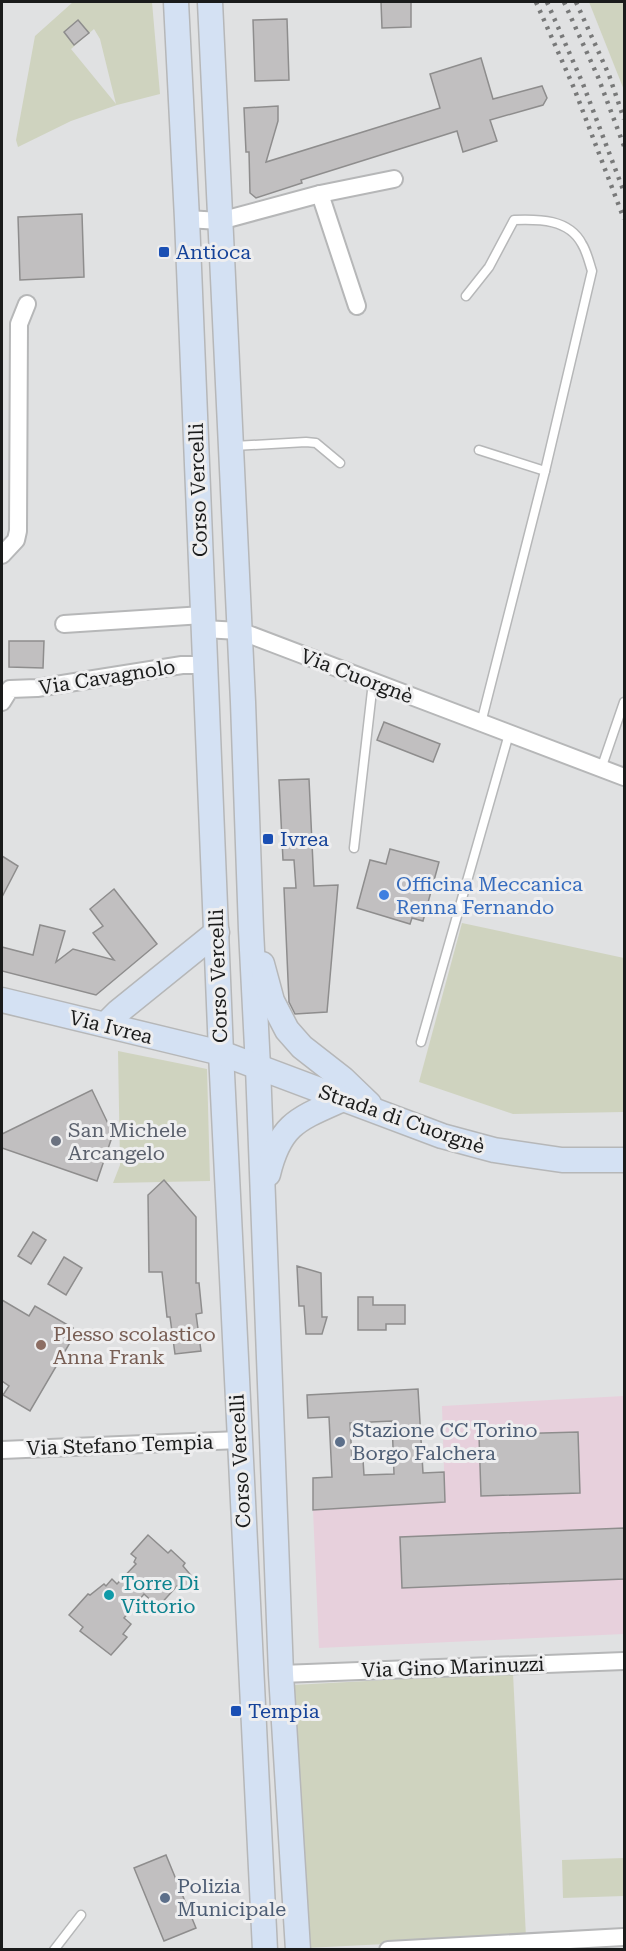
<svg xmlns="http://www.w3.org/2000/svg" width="626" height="1951" viewBox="0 0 626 1951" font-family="'Roboto Serif',serif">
<rect width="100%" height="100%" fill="#e0e1e2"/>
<path fill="#e7d0dc" d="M624,1396v238l-305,14 -6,-138 132,-8 -3,-96z"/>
<g fill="#cfd3bf" fill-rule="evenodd">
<path d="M73,2h79l8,92 -43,11 -46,16 -53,26 -2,-7 19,-104zM94,29l6,10 16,65 -45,-55z"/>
<path d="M589,2h35v88l-4,-10z"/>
<path d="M462,923l162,35v154l-111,2 -94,-32z"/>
<path d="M118,1051l89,18 3,112 -97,2 7,-18z"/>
<path d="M513,1673l13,264 -220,11 -13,-263z"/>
<path d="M624,1858v38l-61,2 -1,-38z"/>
</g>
<g fill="#c1bfc0" stroke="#8e8d8d" stroke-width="1.5" fill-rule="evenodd">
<path d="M381,2h30v25l-29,1z"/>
<path d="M287,19l2,61 -34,1 -2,-61z"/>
<path d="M78,20l11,13 -15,12 -10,-13z"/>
<path d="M481,58l12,41 49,-13 5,12 -4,7 -53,15 7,21 -34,11 -6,-21 -156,49 1,3 -46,15 -6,-5 -1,-41h-3l-2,-44 34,-2v15l-12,41 174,-54 -10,-34z"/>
<path d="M82,214l2,63 -64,3 -2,-63z"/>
<path d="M9,641h35l-1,27 -34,-1z"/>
<path d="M384,722l56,22 -7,18 -56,-22z"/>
<path d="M309,779l5,107 24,-1 -11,127 -32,2 -6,-12 -5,-114h12l-2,-28h-11l-4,-80z"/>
<path d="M390,849l49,13 -16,59 -11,-3 -2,6 -53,-16 13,-48 16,4z"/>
<path d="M2,856l16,10 -16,31z"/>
<path d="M114,889l43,55 -61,51 -94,-24v-24l31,8 7,-30 25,6 -9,31 17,-13 41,11 -21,-27 10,-7 -13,-17z"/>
<path d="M92,1090l21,44 -16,47 -95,-33v-14z"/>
<path d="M164,1180l32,37v66h3l3,30 -6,1 5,37 -26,3 -5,-37h-3l-5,-45h-13l-1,-77z"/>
<path d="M33,1232l13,8 -15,24 -13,-8z"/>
<path d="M64,1257l18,11 -16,27 -18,-11z"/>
<path d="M297,1266l24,7 1,44h5l-5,17h-16l-2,-28h-5z"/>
<path d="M358,1297h15v8h32v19h-19v6h-28z"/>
<path d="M2,1300l27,16 6,-10 38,22 -6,10 4,3 -41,70 -27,-16 6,-9 -7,-5z"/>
<path d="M418,1389l5,84 21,-1 1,30 -132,8v-32l19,-1 -3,-60 -21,1 -1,-23zM392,1421l2,53 -30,1 -1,-15h-11l-2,-37z"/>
<path d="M578,1432l2,61 -99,3 -2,-61z"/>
<path d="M624,1528v51l-222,9 -2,-51z"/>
<path d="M148,1535l20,18 3,-3 14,13 -2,3 11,13 -11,12 -6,-5 -19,21 -14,-13 -20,24 7,6 -8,10 4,3 -16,18 -31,-24 3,-4 -14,-12 19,-21 2,1 14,-11 2,2 6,-7 5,5 19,-20 -2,-2 2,-4 -5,-4z"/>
<path d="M166,1855l30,73 -32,13 -30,-73z"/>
</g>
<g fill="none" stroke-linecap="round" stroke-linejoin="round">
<defs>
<g id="lane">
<path d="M466,296l23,-29 25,-47c25,-1 55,-1 68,24 5,8 7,18 10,27l-47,200 -64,252"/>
<path d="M234,446l72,-4 10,1 24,20"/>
<path d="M479,450l66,21"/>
<path d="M601,769l23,-67"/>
<path d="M354,848l19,-166"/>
<path d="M421,1042l88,-308"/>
<path d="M54,1950l27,-35"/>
</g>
<g id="street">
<path d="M320,194l37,112"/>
<path d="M187,219l33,2 100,-27 74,-15"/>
<path d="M2,555l14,-15 2,-9 1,-207 8,-20"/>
<path d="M64,624l139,-9"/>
<path d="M203,629l37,2 384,146"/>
<path d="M2,702l8,-13 27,-1 145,-23h23"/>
<path d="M2,1450l237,-10"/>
<path d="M281,1674l343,-13"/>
<path d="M388,1950l236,-13"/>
</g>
<g id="secondary">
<path d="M176,2l11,217 34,834 44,897"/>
<path d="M210,2l33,700 8,228 7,137 23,607 17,276"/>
<path d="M262,964l10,37 15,29 15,17 41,32 26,25"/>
<path d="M2,1000l219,53 221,83 52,14 68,10h62"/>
<path d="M106,1024l12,-12 99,-80"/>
<path d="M268,1174c12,-50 30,-55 75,-75"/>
</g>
</defs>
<use href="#lane" stroke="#b6b7b8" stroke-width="11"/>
<use href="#street" stroke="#b6b7b8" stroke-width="20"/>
<use href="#secondary" stroke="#b6b7b8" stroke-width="27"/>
<use href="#lane" stroke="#fff" stroke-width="8"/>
<use href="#street" stroke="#fff" stroke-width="16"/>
<use href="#secondary" stroke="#d4e1f3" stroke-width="24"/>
<g stroke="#787979" stroke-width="4.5" stroke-dasharray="3 6" stroke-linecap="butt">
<path d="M536,2l38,86 50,131"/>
<path d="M547,2l36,82 41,108"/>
<path d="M564,2l34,75 26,69"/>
<path d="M576,2l33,73 15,44"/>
</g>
</g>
<g fill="#1a4fb4" stroke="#eeeeef" stroke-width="2">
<rect x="158" y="246" width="12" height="12" rx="3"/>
<rect x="262" y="833" width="12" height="12" rx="3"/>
<rect x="230" y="1705" width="12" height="12" rx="3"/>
</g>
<circle fill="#3f7fe0" stroke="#eeeeef" stroke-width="2" cx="384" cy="895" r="6"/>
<circle fill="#6b7280" stroke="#eeeeef" stroke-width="2" cx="56" cy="1141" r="6"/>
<circle fill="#8d6e63" stroke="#eeeeef" stroke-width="2" cx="41" cy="1345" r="6"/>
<g fill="#5c6f8a" stroke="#eeeeef" stroke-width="2">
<circle cx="340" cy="1442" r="6"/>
<circle cx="165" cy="1898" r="6"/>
</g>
<circle fill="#0f9aa8" stroke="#eeeeef" stroke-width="2" cx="109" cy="1595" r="6"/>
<g text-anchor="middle" stroke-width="6" stroke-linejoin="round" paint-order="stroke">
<g font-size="20" fill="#164399" stroke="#eeeeef" text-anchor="start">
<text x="176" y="259">Antioca</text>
<text x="280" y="846">Ivrea</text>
<text x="248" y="1718">Tempia</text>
</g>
<g font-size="20" fill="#1a1b1b" stroke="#eeeeef">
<text transform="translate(198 490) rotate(-92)" y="7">Corso Vercelli</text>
<text transform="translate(357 676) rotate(21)" y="7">Via Cuorgnè</text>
<text transform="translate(107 677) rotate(-9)" y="7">Via Cavagnolo</text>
<text transform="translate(218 976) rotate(-92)" y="7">Corso Vercelli</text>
<text transform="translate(111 1027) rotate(14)" y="7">Via Ivrea</text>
<text transform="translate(402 1119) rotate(19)" y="7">Strada di Cuorgnè</text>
<text transform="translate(120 1445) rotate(-2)" y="7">Via Stefano Tempia</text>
<text transform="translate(240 1461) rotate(-93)" y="7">Corso Vercelli</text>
<text transform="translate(453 1667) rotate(-2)" y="7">Via Gino Marinuzzi</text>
</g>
<g font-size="20" fill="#366cbe" stroke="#eeeeef" text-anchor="start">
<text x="396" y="891">Officina Meccanica<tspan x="396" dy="23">Renna Fernando</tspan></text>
</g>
<g font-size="20" fill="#5b616d" stroke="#eeeeef" text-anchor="start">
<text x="68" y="1137">San Michele<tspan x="68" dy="23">Arcangelo</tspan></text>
</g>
<g font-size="20" fill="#785e54" stroke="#eeeeef" text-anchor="start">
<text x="53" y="1341">Plesso scolastico<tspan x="53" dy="23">Anna Frank</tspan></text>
</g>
<g font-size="20" fill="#4e5e75" stroke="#eeeeef" text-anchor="start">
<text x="352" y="1437">Stazione CC Torino<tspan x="352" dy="23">Borgo Falchera</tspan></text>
<text x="177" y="1893">Polizia<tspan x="177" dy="23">Municipale</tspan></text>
</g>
<g font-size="20" fill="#0d838f" stroke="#eeeeef" text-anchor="start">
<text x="121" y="1590">Torre Di<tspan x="121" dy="23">Vittorio</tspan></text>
</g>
</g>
<rect width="626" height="1951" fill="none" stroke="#1a1b1b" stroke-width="6"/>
</svg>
